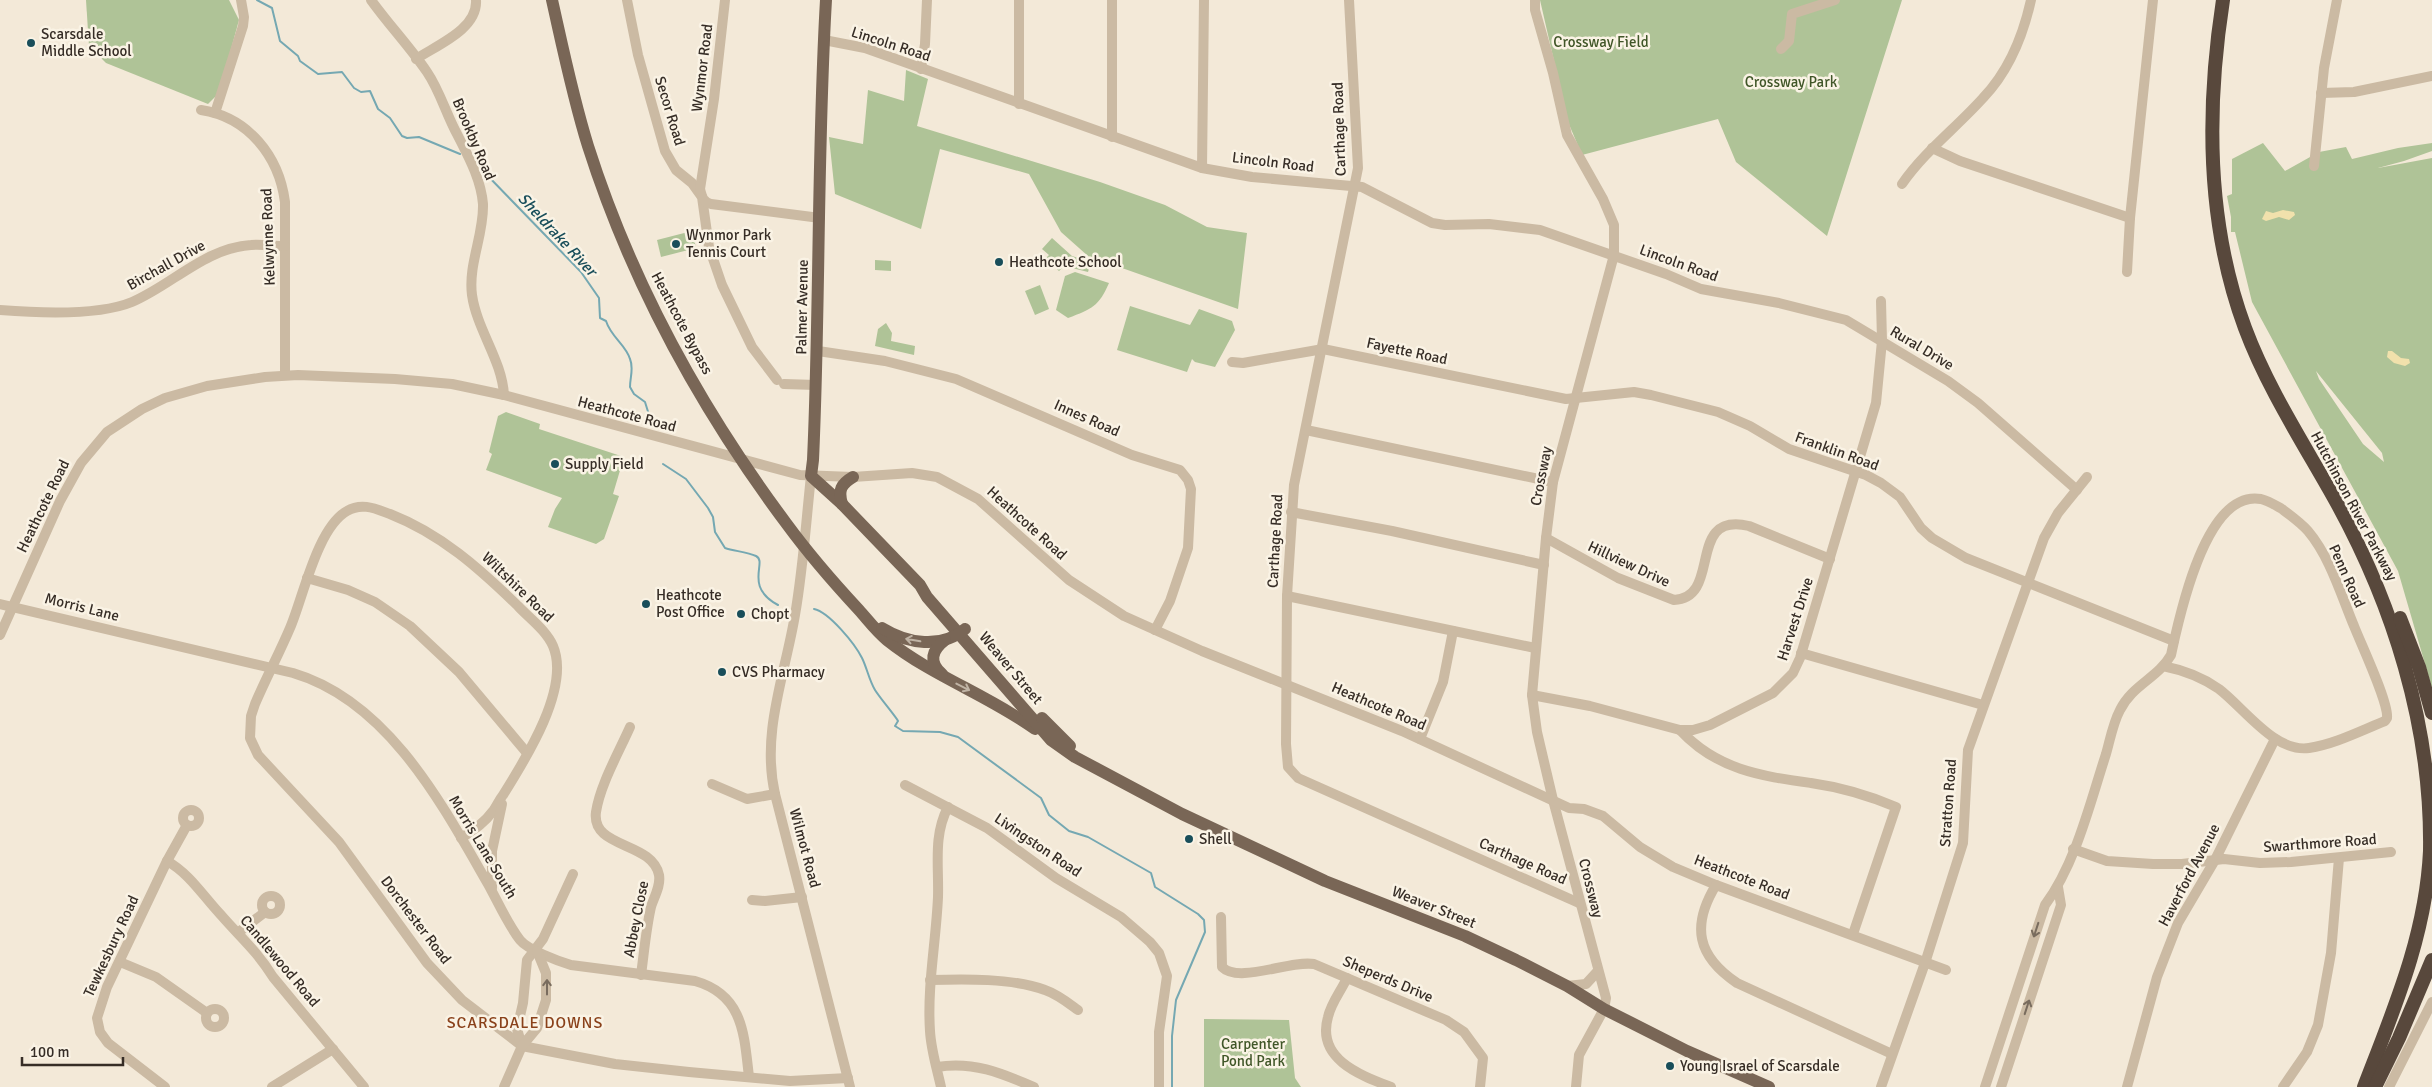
<svg xmlns="http://www.w3.org/2000/svg" width="2432" height="1087" viewBox="0 0 2432 1087" font-family="Signika,sans-serif">
<rect width="100%" height="100%" fill="#f3e9d8"/>
<g fill="#afc397" fill-rule="evenodd">
<path d="M86,0h143l10,20 -20,73 -11,11 -102,-41 -17,-17z"/>
<path d="M1540,0h362l-75,236 -91,-74 -18,-43 -136,36 -14,-33z"/>
<path d="M906,70l22,9 -11,47 183,56 65,23 42,22 40,6 -9,76 -150,-53 -27,-24 -32,-58 -89,-25 -19,80 -86,-35 -6,-57 34,7 5,-54 36,11z"/>
<path d="M2263,143l22,28 34,-19 27,-5 6,12 46,-11 34,-5v8l-28,10 -26,7 54,-10v530l-34,-117 -146,-269 -17,-70h-4v-15l-4,-21 5,-2v-35zM2316,371l66,82 2,9 -21,-18 -44,-65z"/>
<path d="M692,231l4,17 -35,9 -4,-17z"/>
<path d="M1052,238l20,18 19,6 -3,10 -24,-6 -5,5 -14,-12 4,-4 -7,-6z"/>
<path d="M875,260l16,1v10l-16,-1z"/>
<path d="M1075,272l34,11c-10,23 -17,26 -41,35l-12,-8 9,-34z"/>
<path d="M1040,285l9,24 -14,6 -10,-24z"/>
<path d="M1130,306l60,19 9,-16 33,12 3,9 -20,37 -20,-5 -3,-3 -5,13 -70,-22z"/>
<path d="M886,323l6,10 -1,8 24,5 -1,9 -39,-9 3,-17z"/>
<path d="M506,412l34,12 -1,5 85,28 -11,37 6,2 -15,43 -8,5 -48,-17 7,-18 7,-11 -76,-28 6,-16 -3,-2 9,-36z"/>
<path d="M1204,1019l85,1 6,58 6,9h-97z"/>
</g>
<g fill="#f1e1ac">
<path d="M2283,210l11,2 1,3 -6,5 -10,-3 -13,4 -4,-2 4,-8 7,2z"/>
<path d="M2388,351h4l9,7 8,1 1,4 -5,3 -11,-3 -7,-6z"/>
</g>
<g fill="none" stroke-linecap="round" stroke-linejoin="round">
<g stroke="#75a8b2" stroke-width="2">
<path d="M257,0l15,8 8,33 18,15 2,5 18,13 24,-2 12,16 7,4 9,-1 8,18 12,9 12,18 5,2 12,-1 41,17"/>
<path d="M485,173l96,99 18,26 1,20 6,3c5,16 20,24 24,38 4,9 0,18 0,28l4,7 11,8 5,16"/>
<path d="M663,464l23,15 22,29 5,9 2,15 10,16c9,3 22,4 31,8 12,6 -13,30 22,49"/>
<path d="M814,609c15,3 41,35 48,49 5,10 7,22 13,32 5,8 21,27 23,31l-3,5 8,5 37,1 18,5 83,61 8,17 20,16 19,6 63,36 4,14 43,27 6,6 1,12 -29,68 -4,36v51"/>
</g>
<g stroke="#cbbaa3" stroke-width="10">
<path d="M371,0c18,25 39,47 56,72 13,19 19,42 30,62 11,22 24,45 26,70 1,31 -15,60 -11,91 5,35 30,65 32,100"/>
<path d="M627,0l11,55 27,96 11,19 16,13 10,14 7,50 13,38 30,62 25,33"/>
<path d="M725,0l-11,99 -14,90c2,8 3,13 11,15l109,14"/>
<path d="M1019,0v104"/>
<path d="M1349,0l9,168 -64,317 -7,111 -1,148 2,23 10,11 281,125"/>
<path d="M1535,0v10l18,63 14,62 36,64 11,26v30l-61,227 -7,56 -14,157 5,37 16,68 53,198 -2,11 -25,46 -3,32"/>
<path d="M824,40l41,8 337,120 50,9 110,10 70,36 13,2 44,-1 51,6 126,44 35,15 78,14 67,17 102,61 30,22 99,87"/>
<path d="M1781,49l8,-8 3,-27 43,-14"/>
<path d="M416,59c21,-14 62,-30 60,-59"/>
<path d="M921,69l4,-25 2,-44"/>
<path d="M2321,93l33,-1 78,-16"/>
<path d="M201,110c47,7 78,46 84,92v173"/>
<path d="M215,113l28,-87 1,-9 -3,-17"/>
<path d="M1112,137v-137"/>
<path d="M1932,148l28,13 170,57"/>
<path d="M2314,166l10,-98 13,-68"/>
<path d="M1202,168l2,-168"/>
<path d="M1902,184c23,-33 54,-56 81,-86 26,-27 40,-62 48,-98"/>
<path d="M2127,272l3,-54 23,-218"/>
<path d="M0,310c37,3 98,6 132,-8 40,-17 73,-54 119,-57 11,-1 23,1 34,1"/>
<path d="M818,351l67,10 71,18 176,76 48,15 8,10 3,9 -3,59 -18,53 -15,29"/>
<path d="M1232,362l11,1 80,-14 243,50 68,-7 17,3 67,17 32,14 39,23 77,26 15,8 19,14 21,31 11,10 34,20 208,83"/>
<path d="M784,384l32,1"/>
<path d="M1306,430l247,52"/>
<path d="M811,476c-5,46 -8,93 -16,139 -10,60 -34,118 -20,179l75,293"/>
<path d="M1291,512l101,19 152,34"/>
<path d="M1546,538l72,40 56,22c49,-2 11,-89 75,-74l81,33"/>
<path d="M307,578l41,12 27,12 35,24 49,46 68,81"/>
<path d="M1287,596l248,52"/>
<path d="M0,604l293,69c95,28 149,131 195,211 10,18 19,39 32,56 8,10 38,21 51,25l124,16c49,14 49,54 54,96"/>
<path d="M0,635l60,-134 21,-38 26,-31 35,-23 23,-11 42,-12 58,-9 33,-2 97,4 57,5 52,11 296,80 53,2 59,-4 25,4 41,22 91,81 55,36 78,35 200,80 167,77 15,1 19,7 37,31 33,20 43,18 230,85"/>
<path d="M1801,653l182,52"/>
<path d="M1532,695l58,11 90,24h13l17,-5 63,-32 20,-20 7,-15 76,-255 6,-62 -1,-40"/>
<path d="M630,727c-11,25 -30,58 -34,85 -5,37 56,29 63,63 2,11 -5,22 -8,32 -5,22 -7,46 -10,68"/>
<path d="M1680,730c37,40 81,46 131,53 28,4 59,13 85,24l-43,127"/>
<path d="M1420,739l23,-57 10,-51"/>
<path d="M712,784l35,15 28,-5"/>
<path d="M905,785l82,43 69,50 65,39 29,25 9,11 8,23 -8,56v55"/>
<circle cx="191" cy="818" r="8"/>
<path d="M461,838c12,-7 24,-16 32,-27 4,-5 6,-11 10,-16 22,-35 68,-107 50,-149 -7,-16 -24,-28 -35,-40 -39,-38 -77,-72 -128,-92 -14,-5 -28,-12 -43,-3 -30,17 -44,87 -57,117 -11,26 -24,50 -35,76l-4,12 -1,22 8,17 81,87 88,121 35,37 60,46 93,18 74,8 101,9 58,-3"/>
<path d="M2073,849l34,12 46,3h29l42,-5 36,4 31,-1 100,-10"/>
<path d="M167,861c23,13 36,35 54,54 19,22 36,36 52,62l91,110"/>
<path d="M1716,885c-25,41 -19,71 21,98l155,71"/>
<path d="M492,888v-37l10,-47"/>
<circle cx="271" cy="905" r="9"/>
<path d="M752,900l13,1 37,-4"/>
<path d="M1221,917l1,50c17,17 67,-7 92,-3l132,56 18,12 19,26 -3,29"/>
<path d="M239,932l26,-20"/>
<path d="M120,962l36,15 51,36"/>
<path d="M1347,978c-6,13 -16,25 -19,39 -12,42 32,58 63,70"/>
<path d="M930,980c34,-1 83,-2 115,10 12,4 22,12 33,20"/>
<path d="M1567,986l19,-2 11,-12"/>
<circle cx="215" cy="1018" r="9"/>
<path d="M522,1046l-5,-17 6,-26 4,-43 16,-21 30,-65"/>
<path d="M937,1067c36,-6 64,6 97,20"/>
<path d="M165,1087l-57,-44 -8,-11 -3,-14 10,-31 60,-126 20,-36"/>
<path d="M272,1087l61,-38"/>
<path d="M504,1087l18,-41 15,-18 9,-28v-27l-9,-22"/>
<path d="M941,1087c-4,-18 -10,-37 -11,-56 -3,-45 6,-89 8,-134 1,-32 -5,-61 10,-90"/>
<path d="M1881,1087l44,-124 38,-120 5,-93 76,-212 14,-25 29,-36"/>
<path d="M1985,1087l60,-182c31,-42 45,-102 61,-151 4,-14 7,-31 14,-44 12,-25 38,-32 51,-55 8,-37 34,-166 90,-156 8,2 14,6 21,10 8,6 19,14 26,22 22,26 33,64 46,95 7,18 35,77 33,92l-2,3c-25,10 -50,23 -76,27 -34,5 -65,-40 -90,-59 -17,-12 -36,-19 -56,-23"/>
<path d="M2001,1087l60,-182 -3,-18"/>
<path d="M2127,1087l30,-110 21,-54 37,-63 60,-121"/>
<path d="M2283,1087l24,-35 11,-27 13,-72 8,-95"/>
<path d="M2389,1087l43,-85"/>
</g>
<g stroke="#796656" stroke-width="12">
<path d="M552,0c11,49 21,98 36,146 43,135 113,263 198,377 22,30 47,59 73,87 9,10 17,21 28,30 45,36 101,55 148,89"/>
<path d="M826,0c-9,153 -6,307 -13,460l-2,16 31,28 78,81 7,12 124,143 24,17 107,57 143,67 140,55 51,24 51,26 37,23 83,42 82,36"/>
<path d="M842,504c-4,-14 -1,-20 11,-27"/>
<path d="M882,628c26,16 59,21 83,1"/>
<path d="M942,674c-14,-12 -10,-24 3,-34"/>
<path d="M1042,718l28,28"/>
</g>
<g stroke="#58483c" stroke-width="14">
<path d="M2223,0c-17,110 -17,223 22,328 22,59 57,113 88,168 60,107 99,230 97,355 -4,84 -36,158 -66,236"/>
<path d="M2400,618l19,49 13,46"/>
<path d="M2375,1087l24,-49 33,-78"/>
</g>
</g>
<defs><path id="oneway-shaft" d="M-6 0H5M1.5-3L5.5 0L1.5 3" fill="none" stroke-width="1.6" stroke-linecap="round" stroke-linejoin="round" transform="scale(1.25)"/></defs>
<g stroke="#c0b4a5">
<use href="#oneway-shaft" transform="translate(913 640) rotate(-170)"/>
<use href="#oneway-shaft" transform="translate(963 687) rotate(27)"/>
</g>
<g stroke="#796c5e">
<use href="#oneway-shaft" transform="translate(2036 930) rotate(108)"/>
<use href="#oneway-shaft" transform="translate(547 987) rotate(-90)"/>
<use href="#oneway-shaft" transform="translate(2027 1007) rotate(-72)"/>
</g>
<g fill="#194e5a" stroke="#faf3e5" stroke-width="2">
<circle cx="31" cy="43" r="5"/>
<circle cx="676" cy="244" r="5"/>
<circle cx="999" cy="262" r="5"/>
<circle cx="555" cy="464" r="5"/>
<circle cx="646" cy="604" r="5"/>
<circle cx="741" cy="614" r="5"/>
<circle cx="722" cy="672" r="5"/>
<circle cx="1189" cy="839" r="5"/>
<circle cx="1670" cy="1066" r="5"/>
</g>
<g text-anchor="middle" stroke-width="5" stroke-linejoin="round" paint-order="stroke">
<g font-size="15" fill="#362d26" stroke="#faf3e5" text-anchor="start">
<text x="41" y="39">Scarsdale<tspan x="41" dy="17">Middle School</tspan></text>
<text x="686" y="240">Wynmor Park<tspan x="686" dy="17">Tennis Court</tspan></text>
<text x="1009" y="267">Heathcote School</text>
<text x="565" y="469">Supply Field</text>
<text x="656" y="600">Heathcote<tspan x="656" dy="17">Post Office</tspan></text>
<text x="751" y="619">Chopt</text>
<text x="732" y="677">CVS Pharmacy</text>
<text x="1199" y="844">Shell</text>
<text x="1680" y="1071">Young Israel of Scarsdale</text>
</g>
<g font-size="15" fill="#405628" stroke="#faf3e5">
<text x="1601" y="47">Crossway Field</text>
<text x="1791" y="87">Crossway Park</text>
<text x="1253" y="1049">Carpenter<tspan x="1253" dy="17">Pond Park</tspan></text>
</g>
<g font-size="15" fill="#362d26" stroke="#faf3e5">
<text transform="translate(891 44) rotate(18)" y="5">Lincoln Road</text>
<text transform="translate(702 68) rotate(-83)" y="5">Wynmor Road</text>
<text transform="translate(670 111) rotate(73)" y="5">Secor Road</text>
<text transform="translate(1339 129) rotate(-92)" y="5">Carthage Road</text>
<text transform="translate(474 139) rotate(67)" y="5">Brookby Road</text>
<text transform="translate(1273 162) rotate(7)" y="5">Lincoln Road</text>
<text transform="translate(268 237) rotate(-92)" y="5">Kelwynne Road</text>
<text transform="translate(1679 263) rotate(20)" y="5">Lincoln Road</text>
<text transform="translate(166 265) rotate(-29)" y="5">Birchall Drive</text>
<text transform="translate(802 307) rotate(-89)" y="5">Palmer Avenue</text>
<text transform="translate(682 323) rotate(62)" y="5">Heathcote Bypass</text>
<text transform="translate(1922 348) rotate(31)" y="5">Rural Drive</text>
<text transform="translate(1407 351) rotate(12)" y="5">Fayette Road</text>
<text transform="translate(627 414) rotate(15)" y="5">Heathcote Road</text>
<text transform="translate(1087 418) rotate(24)" y="5">Innes Road</text>
<text transform="translate(1837 451) rotate(20)" y="5">Franklin Road</text>
<text transform="translate(1541 476) rotate(-79)" y="5">Crossway</text>
<text transform="translate(43 506) rotate(-64)" y="5">Heathcote Road</text>
<text transform="translate(2354 506) rotate(62)" y="5">Hutchinson River Parkway</text>
<text transform="translate(1027 523) rotate(42)" y="5">Heathcote Road</text>
<text transform="translate(1275 541) rotate(-87)" y="5">Carthage Road</text>
<text transform="translate(1629 564) rotate(25)" y="5">Hillview Drive</text>
<text transform="translate(2347 576) rotate(66)" y="5">Penn Road</text>
<text transform="translate(518 587) rotate(44)" y="5">Wiltshire Road</text>
<text transform="translate(82 607) rotate(14)" y="5">Morris Lane</text>
<text transform="translate(1795 619) rotate(-72)" y="5">Harvest Drive</text>
<text transform="translate(1011 668) rotate(50)" y="5">Weaver Street</text>
<text transform="translate(1379 706) rotate(23)" y="5">Heathcote Road</text>
<text transform="translate(1948 803) rotate(-86)" y="5">Stratton Road</text>
<text transform="translate(2320 843) rotate(-4)" y="5">Swarthmore Road</text>
<text transform="translate(1038 845) rotate(34)" y="5">Livingston Road</text>
<text transform="translate(483 847) rotate(59)" y="5">Morris Lane South</text>
<text transform="translate(805 848) rotate(75)" y="5">Wilmot Road</text>
<text transform="translate(1523 861) rotate(24)" y="5">Carthage Road</text>
<text transform="translate(2189 875) rotate(-62)" y="5">Haverford Avenue</text>
<text transform="translate(1742 877) rotate(21)" y="5">Heathcote Road</text>
<text transform="translate(1591 888) rotate(76)" y="5">Crossway</text>
<text transform="translate(1434 907) rotate(22)" y="5">Weaver Street</text>
<text transform="translate(636 919) rotate(-79)" y="5">Abbey Close</text>
<text transform="translate(416 920) rotate(53)" y="5">Dorchester Road</text>
<text transform="translate(111 946) rotate(-65)" y="5">Tewkesbury Road</text>
<text transform="translate(280 961) rotate(50)" y="5">Candlewood Road</text>
<text transform="translate(1388 979) rotate(23)" y="5">Sheperds Drive</text>
</g>
<g font-size="16" font-style="italic" fill="#194e5a" stroke="#faf3e5">
<text transform="translate(558 234) rotate(47)" y="6">Sheldrake River</text>
</g>
<g font-size="16" letter-spacing="1" fill="#8a411a" stroke="#faf3e5">
<text x="525" y="1028">SCARSDALE DOWNS</text>
</g>
</g>
<path d="M22 1057v8h101v-8" fill="none" stroke="#362d26" stroke-width="2.5"/>
<text x="30" y="1057" font-size="15" fill="#362d26" stroke="#faf3e5" stroke-width="4" paint-order="stroke">100 m</text>
</svg>
